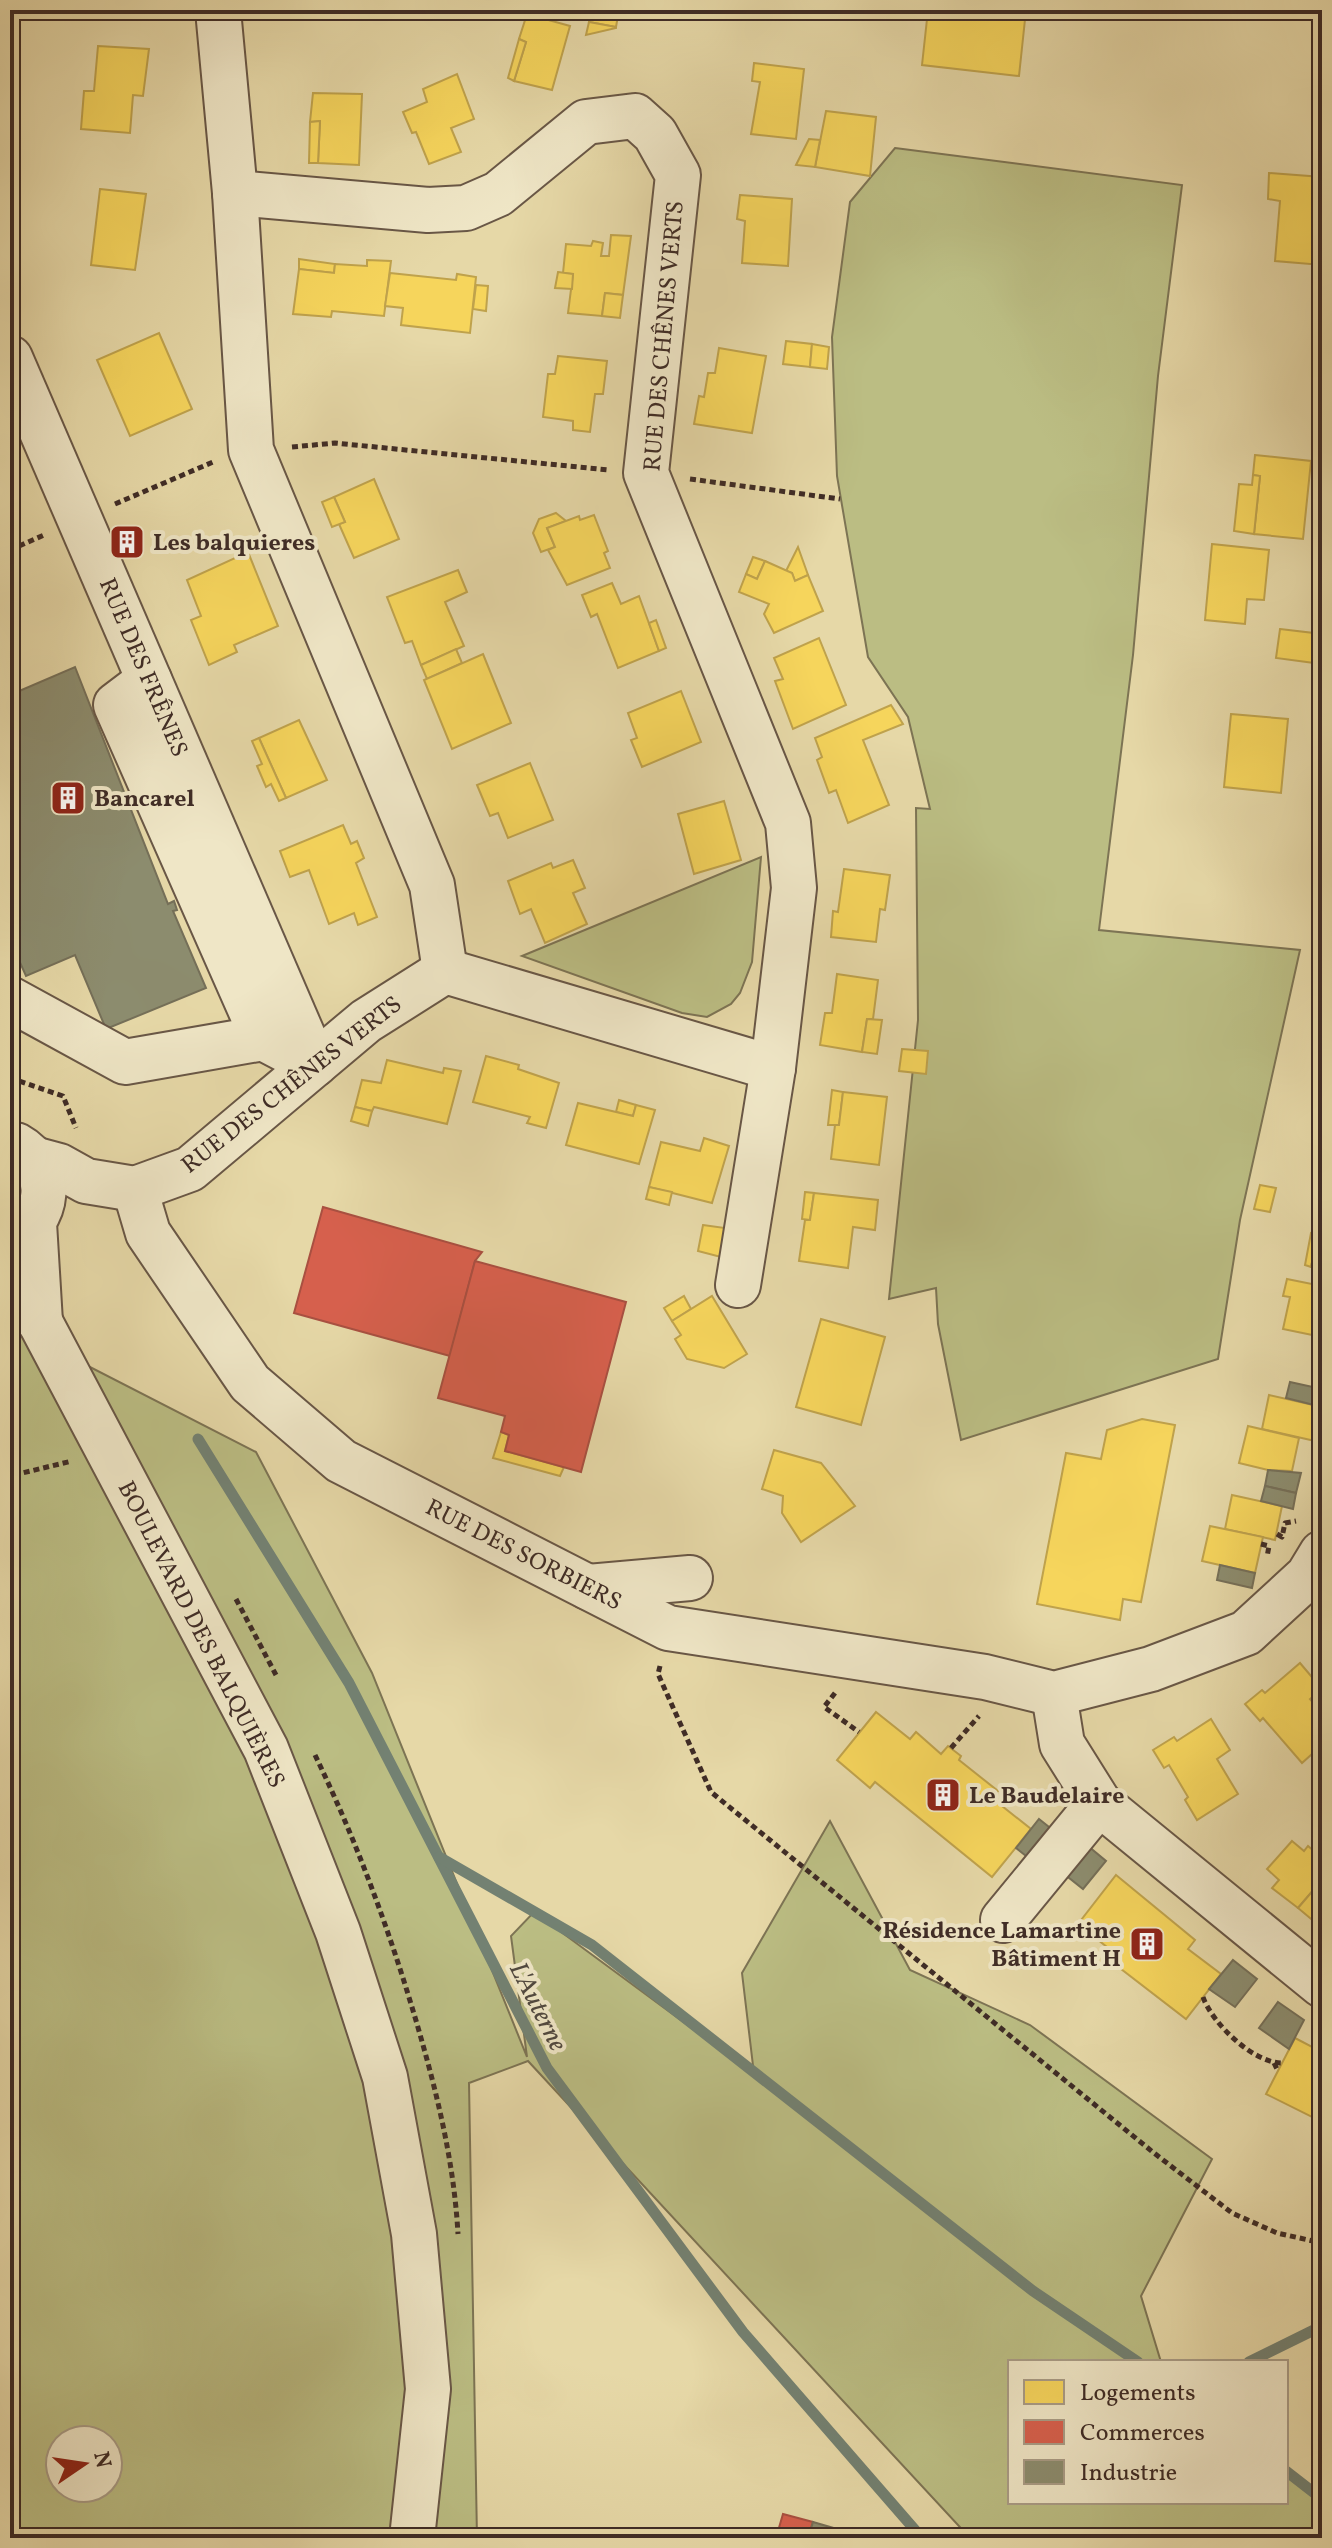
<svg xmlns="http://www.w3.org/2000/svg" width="1332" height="2548" viewBox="0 0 1332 2548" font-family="Vollkorn,serif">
<rect width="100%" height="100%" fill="#e6d8a7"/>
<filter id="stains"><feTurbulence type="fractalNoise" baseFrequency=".0025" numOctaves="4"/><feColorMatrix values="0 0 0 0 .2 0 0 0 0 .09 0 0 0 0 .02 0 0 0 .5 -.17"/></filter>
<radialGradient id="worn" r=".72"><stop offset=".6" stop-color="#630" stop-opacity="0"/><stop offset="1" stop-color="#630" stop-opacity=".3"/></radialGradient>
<g fill="#bbbd83" stroke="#7d7454" stroke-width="2" fill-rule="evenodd">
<path d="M895,148l287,37 -24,191 -25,279 -34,275 201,20 -60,270 -22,139 -257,81 -23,-116 -2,-36 -47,11 29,-279 -2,-212 14,1 -22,-92 -40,-60 -31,-181 -5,-139 18,-135z"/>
<path d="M761,857l-9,105 -12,31 -9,11 -24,13 -25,-4 -160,-57z"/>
<path d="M10,1326l246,126 116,221 155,384 -16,-121 23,-24 220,162 -12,-101 88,-152 80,149 120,55 182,134 -71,137 20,66h-151v140h276v-34l36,26v44h-352l-442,-477 -59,22 8,455h-467zM60,2440h48v48h-48z"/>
</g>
<g fill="#f6d55c" stroke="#bfa24c" stroke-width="2">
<path d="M591,10h28l-3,17 -27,-5z"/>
<path d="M928,10l43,5v-5h55l-7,66 -97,-11z"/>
<path d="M527,14l43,12 -18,64 -38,-9 12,-39 -7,-3z"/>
<path d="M589,22l27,5v1l-30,7z"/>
<path d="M519,39l7,3 -12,39 -6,-3z"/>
<path d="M98,46l51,3 -6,47 -10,-1 -3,38 -49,-4 3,-38h10z"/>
<path d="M754,63l50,6 -8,70 -45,-5 9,-52 -8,-1z"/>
<path d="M457,74l17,45 -23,9 10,24 -32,12 -13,-32 -4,1 -9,-21 24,-10 -4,-13z"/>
<path d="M313,93l49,1 -3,71 -41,-2 2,-42 -10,1z"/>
<path d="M826,111l50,6 -6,59 -55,-9z"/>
<path d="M320,121l-2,42h-9l1,-41z"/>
<path d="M809,139l11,1 -5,27 -19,-2z"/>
<path d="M1269,173l53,4v88l-47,-4 5,-60 -12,-2z"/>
<path d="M100,189l46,5 -11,76 -44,-5z"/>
<path d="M740,195l52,4 -4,67 -46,-3 3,-42 -8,-2z"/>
<path d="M611,235l20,1 -8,59 -18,-2 -3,23 -34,-3 5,-39 -10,-1 3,-29 25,2 2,-5 10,2 -2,13h8z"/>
<path d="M299,259l36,5 -1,9 -35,-4z"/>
<path d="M367,260l24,1 -7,55 -52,-5 -1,6 -38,-3 6,-45 35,4 1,-9 32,2z"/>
<path d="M558,272l15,2 -1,15 -17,-1z"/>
<path d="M390,273l66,7 1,-6 19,3 -6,56 -69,-8 2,-17 -18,-2z"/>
<path d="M476,285l12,1 -2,25 -13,-2z"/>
<path d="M605,293l18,2 -3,23 -18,-2z"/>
<path d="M159,333l33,76 -62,27 -33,-76z"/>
<path d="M786,341l26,3 -2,23 -27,-3z"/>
<path d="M812,344l17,3 -2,22 -17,-2z"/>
<path d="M719,348l47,8 -14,77 -58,-9 5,-28 5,1 4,-24h7z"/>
<path d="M558,356l49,5 -4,33h-8l-5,38 -17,-2v-9l-30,-4 5,-43h7z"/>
<path d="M1255,455l56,6 -8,78 -49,-5 6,-58 -7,-1z"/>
<path d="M1253,475l7,1 -6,58 -20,-3 5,-47 13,1z"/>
<path d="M374,479l25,60 -45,19 -15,-34 6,-2 -11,-25z"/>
<path d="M334,497l11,25 -13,5 -10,-25z"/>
<path d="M556,513l10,8 -19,7 8,19 -14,5 -8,-19 6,-14z"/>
<path d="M594,515l14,36 -4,2 6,15 -43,17 -19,-35 7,-3 -8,-19 32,-12 1,4z"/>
<path d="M129,532l7,14 -11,5 -6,-14z"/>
<path d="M1212,544l57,6 -5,50 -17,-1 -2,25 -40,-4z"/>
<path d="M798,547l10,28 -13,6 -3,-8 -6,-2z"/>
<path d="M248,552l30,74 -44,19 3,7 -28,13 -18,-45 10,-4 -14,-36z"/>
<path d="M753,557l12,4 -8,18 -11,-5z"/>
<path d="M765,561l27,12 3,8 13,-6 15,36 -49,22 -10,-19 5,-10 -30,-12 7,-18 11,5z"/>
<path d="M458,570l9,22 -22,10 19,44 -43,19 -9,-24 -7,2 -18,-46z"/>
<path d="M612,583l9,21 18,-8 20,55 -41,17 -21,-54 -6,3 -9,-22z"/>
<path d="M656,620l10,28 -7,3 -10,-28z"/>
<path d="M1280,629l42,5v30l-46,-6z"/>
<path d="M819,638l27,67 -53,24 -18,-48 8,-2 -9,-21z"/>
<path d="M456,649l6,14 -35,16 -6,-14z"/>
<path d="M483,654l28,69 -59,26 -28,-69z"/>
<path d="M681,691l20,51 -59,25 -11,-27 6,-2 -9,-25z"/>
<path d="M891,705l12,19 -40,16 26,65 -41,18 -12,-33 -7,3 -12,-33 5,-3 -7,-19z"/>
<path d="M1231,714l57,5 -7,74 -57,-6z"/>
<path d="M299,720l28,60 -41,18 -27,-60z"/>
<path d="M259,738l27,60 -7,3 -8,-17 -5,3 -9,-21 5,-2 -10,-23z"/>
<path d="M530,763l23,57 -45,18 -10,-25 -8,3 -13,-31z"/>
<path d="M724,801l17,59 -47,14 -16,-60z"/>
<path d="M343,825l8,19 6,-3 7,17 -8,5 21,54 -19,8 -4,-12 -25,11 -20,-54 -19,7 -10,-26z"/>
<path d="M573,860l12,28 -12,5 14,31 -42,19 -14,-34 -11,5 -12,-33 43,-18 2,5z"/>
<path d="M844,869l46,6 -5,35 -5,-1 -4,33 -45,-5 2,-26 5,1z"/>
<path d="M837,974l41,6 -5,39h-6l-5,33 -42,-7 5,-32h7z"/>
<path d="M867,1019l15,1 -5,34 -15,-2z"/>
<path d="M902,1049l26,2 -2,23 -27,-3z"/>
<path d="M486,1056l33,9 -1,4 41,14 -13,45 -19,-5 3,-6 -57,-15z"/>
<path d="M387,1060l56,13 1,-5 17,3 -14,53 -73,-17 -2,4 -17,-4 7,-27 19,3z"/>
<path d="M832,1090l11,2 -4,33h-11z"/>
<path d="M843,1092l44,5 -8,68 -48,-6 4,-34h4z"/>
<path d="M619,1100l17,5 -3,11 -17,-4z"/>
<path d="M578,1103l55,13 3,-11 19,5 -16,54 -73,-19z"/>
<path d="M355,1107l17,4 -4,15 -17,-5z"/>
<path d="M704,1138l25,8 -17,57 -63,-16 12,-45 39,9z"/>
<path d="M1260,1185l16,3 -6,24 -16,-3z"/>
<path d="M649,1187l23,5 -3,13 -23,-6z"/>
<path d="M805,1192l9,1 -4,27 -8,-1z"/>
<path d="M814,1193l64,7 -3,30 -22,-3 -5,41 -49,-7 6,-41h5z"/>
<path d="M703,1225l22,3 -4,29 -23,-6z"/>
<path d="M1311,1233l7,2 -7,32 -6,-2z"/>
<path d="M1318,1235l4,1v33l-11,-2z"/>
<path d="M1287,1279l35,7v51l-39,-8 7,-32 -7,-1z"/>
<path d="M684,1296l7,13 -19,12 -8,-13z"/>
<path d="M712,1296l35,58 -23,14 -37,-9 -12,-20 6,-4 -9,-14z"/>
<path d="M821,1319l64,18 -24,88 -65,-18z"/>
<path d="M1269,1395l53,12 -7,34 -53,-12z"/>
<path d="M1142,1419l33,6 -34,177 -18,-3 -3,21 -83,-16 29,-151 35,6 6,-29z"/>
<path d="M1248,1426l51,12 -7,33 -24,-1 -29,-7z"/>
<path d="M501,1432l8,3 -4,16 59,16 -4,9 -67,-18z"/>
<path d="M774,1450l47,13 34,43 -54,36 -19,-29 1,-17 -21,-7z"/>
<path d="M1232,1495l50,11 -7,34 -50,-11z"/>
<path d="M1210,1526l53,11 -8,36 -53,-12z"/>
<path d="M1300,1663l22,26 -12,10 12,14v32l-20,18 -39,-45 -3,3 -15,-17 17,-14 3,3z"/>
<path d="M876,1712l34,27 6,-7 25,22 7,-8 13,10 -2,4 39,31 -6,7 39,31 -39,48 -117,-95 -5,6 -33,-28z"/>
<path d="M1211,1719l19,31 -13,9 21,35 -41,26 -12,-20 3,-3 -19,-32 -5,3 -11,-18 21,-13 3,4z"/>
<path d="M1292,1841l12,10 4,-5 14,12v22l-24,28 -26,-20 7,-8 -12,-11z"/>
<path d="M1116,1875l79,65 -7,9 33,25 -35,45 -74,-57 5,-7 -39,-31z"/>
<path d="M1322,1880v48l-24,-20z"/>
<path d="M1295,2038l27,14v70l-56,-28z"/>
</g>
<g fill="#d6604d" stroke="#a95041" stroke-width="2">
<path d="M323,1207l159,45 -7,9 -25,95 -156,-43z"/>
<path d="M475,1261l151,41 -45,170 -76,-21 4,-16 -8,-3 4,-16 -67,-18z"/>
<path d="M783,2514l30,8 -5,16h-32z"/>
</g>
<g fill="#8c8c6e" stroke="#756f58" stroke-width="2">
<path d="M75,667l93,237 6,-3 3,9 -4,1 33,77 -100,41 -31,-74 -49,21 -16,-36v-245z"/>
<path d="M1290,1382l32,7v18l-36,-9z"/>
<path d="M1268,1470l33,3 -5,20 -31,-7z"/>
<path d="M1265,1486l31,7 -3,16 -32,-8z"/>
<path d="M1220,1565l35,8 -3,15 -35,-8z"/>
<path d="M1039,1819l25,20 -24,28 -24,-19z"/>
<path d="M1082,1841l24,20 -23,28 -25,-20z"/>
<path d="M1233,1960l24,19 -22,28 -26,-18z"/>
<path d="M1278,2002l26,18 -15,29 -30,-21z"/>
<path d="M813,2522l55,16h-60z"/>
</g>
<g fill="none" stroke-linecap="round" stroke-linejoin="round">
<g stroke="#738172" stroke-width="11">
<path d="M198,1439l151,244 198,385 196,264 179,206"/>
<path d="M439,1857l153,88 441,346 105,71"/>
<path d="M1249,2362l73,-36"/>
<path d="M1286,2471l36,28"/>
</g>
<defs>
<g id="minor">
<path d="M218,10l17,183 16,257 181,435 13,86"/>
<path d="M235,193l193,17 38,-2 32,-14 88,-72 49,-6 20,18 23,41 -32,298 142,350 6,65 -21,180 -35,217"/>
<path d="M10,358l305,706"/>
<path d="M149,680l-33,25 147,333"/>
<path d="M10,999l115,63 138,-24 25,13"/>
<path d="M33,1159l26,7 27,15 49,8 55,-20 176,-148 79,-50 328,97"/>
<path d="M135,1189l13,44 102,150 91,78 327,167 317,49 69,17 97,-25 95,-36 62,-57 14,-23"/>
<path d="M34,1223l6,99"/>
<path d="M10,1240c41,-18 46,-73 6,-95"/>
<path d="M10,1289l30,33 226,427 72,183 47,145 29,157 14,155 -16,149"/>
<path d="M588,1587l102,-9"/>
<path d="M1054,1694l8,50 37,59 223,182"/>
<path d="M1003,1920l96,-117"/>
</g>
</defs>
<use href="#minor" stroke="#695746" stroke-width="48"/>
<g stroke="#3f2c26" stroke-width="5" stroke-dasharray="6 4" stroke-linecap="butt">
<path d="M292,447l43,-4 274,27"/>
<path d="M690,479l150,20"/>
<path d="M115,504l98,-42"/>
<path d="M10,550l34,-15"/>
<path d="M10,1078l53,18 13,32"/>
<path d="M14,1475l58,-14"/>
<path d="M1277,1534l5,3 3,-14 11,-2"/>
<path d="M1261,1544l8,2 -2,11"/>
<path d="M236,1599l40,76"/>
<path d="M660,1666l-2,8 53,118 443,361 78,60 45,20 45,10"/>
<path d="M835,1693l-11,14 35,25"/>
<path d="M951,1748l28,-32"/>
<path d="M315,1755c42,87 75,177 102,269 20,69 37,138 41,210"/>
<path d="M1203,1997c9,26 50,66 79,66"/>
<path d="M1274,2063l4,8"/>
</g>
<use href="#minor" stroke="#efe6c6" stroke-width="44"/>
</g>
<defs>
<symbol id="building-square" viewBox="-11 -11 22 22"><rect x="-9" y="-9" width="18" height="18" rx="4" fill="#8f2418" stroke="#efe6c6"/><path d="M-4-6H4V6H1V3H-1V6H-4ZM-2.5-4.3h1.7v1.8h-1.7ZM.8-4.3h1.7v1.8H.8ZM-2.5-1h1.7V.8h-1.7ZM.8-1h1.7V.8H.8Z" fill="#fff"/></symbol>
</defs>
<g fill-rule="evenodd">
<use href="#building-square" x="107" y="522" width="40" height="40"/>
<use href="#building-square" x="48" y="778" width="40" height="40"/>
<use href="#building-square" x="923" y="1775" width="40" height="40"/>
<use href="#building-square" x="1127" y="1924" width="40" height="40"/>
</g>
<g text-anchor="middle" stroke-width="8" stroke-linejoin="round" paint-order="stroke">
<g font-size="24" fill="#3f2c26" stroke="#efe6c6">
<text transform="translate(663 336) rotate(-85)" y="8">RUE DES CHÊNES VERTS</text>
<text transform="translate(144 667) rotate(67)" y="8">RUE DES FRÊNES</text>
<text transform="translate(291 1084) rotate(-38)" y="8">RUE DES CHÊNES VERTS</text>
<text transform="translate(524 1554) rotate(27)" y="8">RUE DES SORBIERS</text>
<text transform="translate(202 1634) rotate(63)" y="8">BOULEVARD DES BALQUIÈRES</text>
</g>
<g font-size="24" font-weight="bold" fill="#3f2c26" stroke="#efe6c6" text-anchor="start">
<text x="153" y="550">Les balquieres</text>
<text x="94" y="806">Bancarel</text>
<text x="969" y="1803">Le Baudelaire</text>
<text x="1121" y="1938" text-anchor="end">Résidence Lamartine<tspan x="1121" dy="28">Bâtiment H</tspan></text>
</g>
<g font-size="26" font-style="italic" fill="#50483f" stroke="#efe6c6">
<text transform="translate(539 2006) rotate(63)" y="9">L'Auterne</text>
</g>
</g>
<rect width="1332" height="2548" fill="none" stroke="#e6d8a7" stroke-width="40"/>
<rect x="12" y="12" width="1308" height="2524" fill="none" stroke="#3f2c26" stroke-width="4"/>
<rect x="20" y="20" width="1292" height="2508" fill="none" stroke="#3f2c26" stroke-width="2"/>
<rect x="1008" y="2360" width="280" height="144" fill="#efe6c6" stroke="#a99c86" stroke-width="2"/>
<rect x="1024" y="2380" width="40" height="24" fill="#f6d55c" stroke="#a99c86" stroke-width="2"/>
<text x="1080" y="2400" font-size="24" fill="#3f2c26">Logements</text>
<rect x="1024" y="2420" width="40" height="24" fill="#d6604d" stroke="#a99c86" stroke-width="2"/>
<text x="1080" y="2440" font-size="24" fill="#3f2c26">Commerces</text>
<rect x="1024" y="2460" width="40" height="24" fill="#8c8c6e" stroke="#a99c86" stroke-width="2"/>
<text x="1080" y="2480" font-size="24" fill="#3f2c26">Industrie</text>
<g transform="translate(84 2464) rotate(77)"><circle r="38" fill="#efe6c6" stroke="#a99c86" stroke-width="2"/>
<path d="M0-6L14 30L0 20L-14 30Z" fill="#8f2418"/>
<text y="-12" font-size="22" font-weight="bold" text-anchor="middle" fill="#3f2c26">N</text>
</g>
<rect width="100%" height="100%" filter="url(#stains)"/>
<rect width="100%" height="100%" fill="url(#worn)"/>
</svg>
